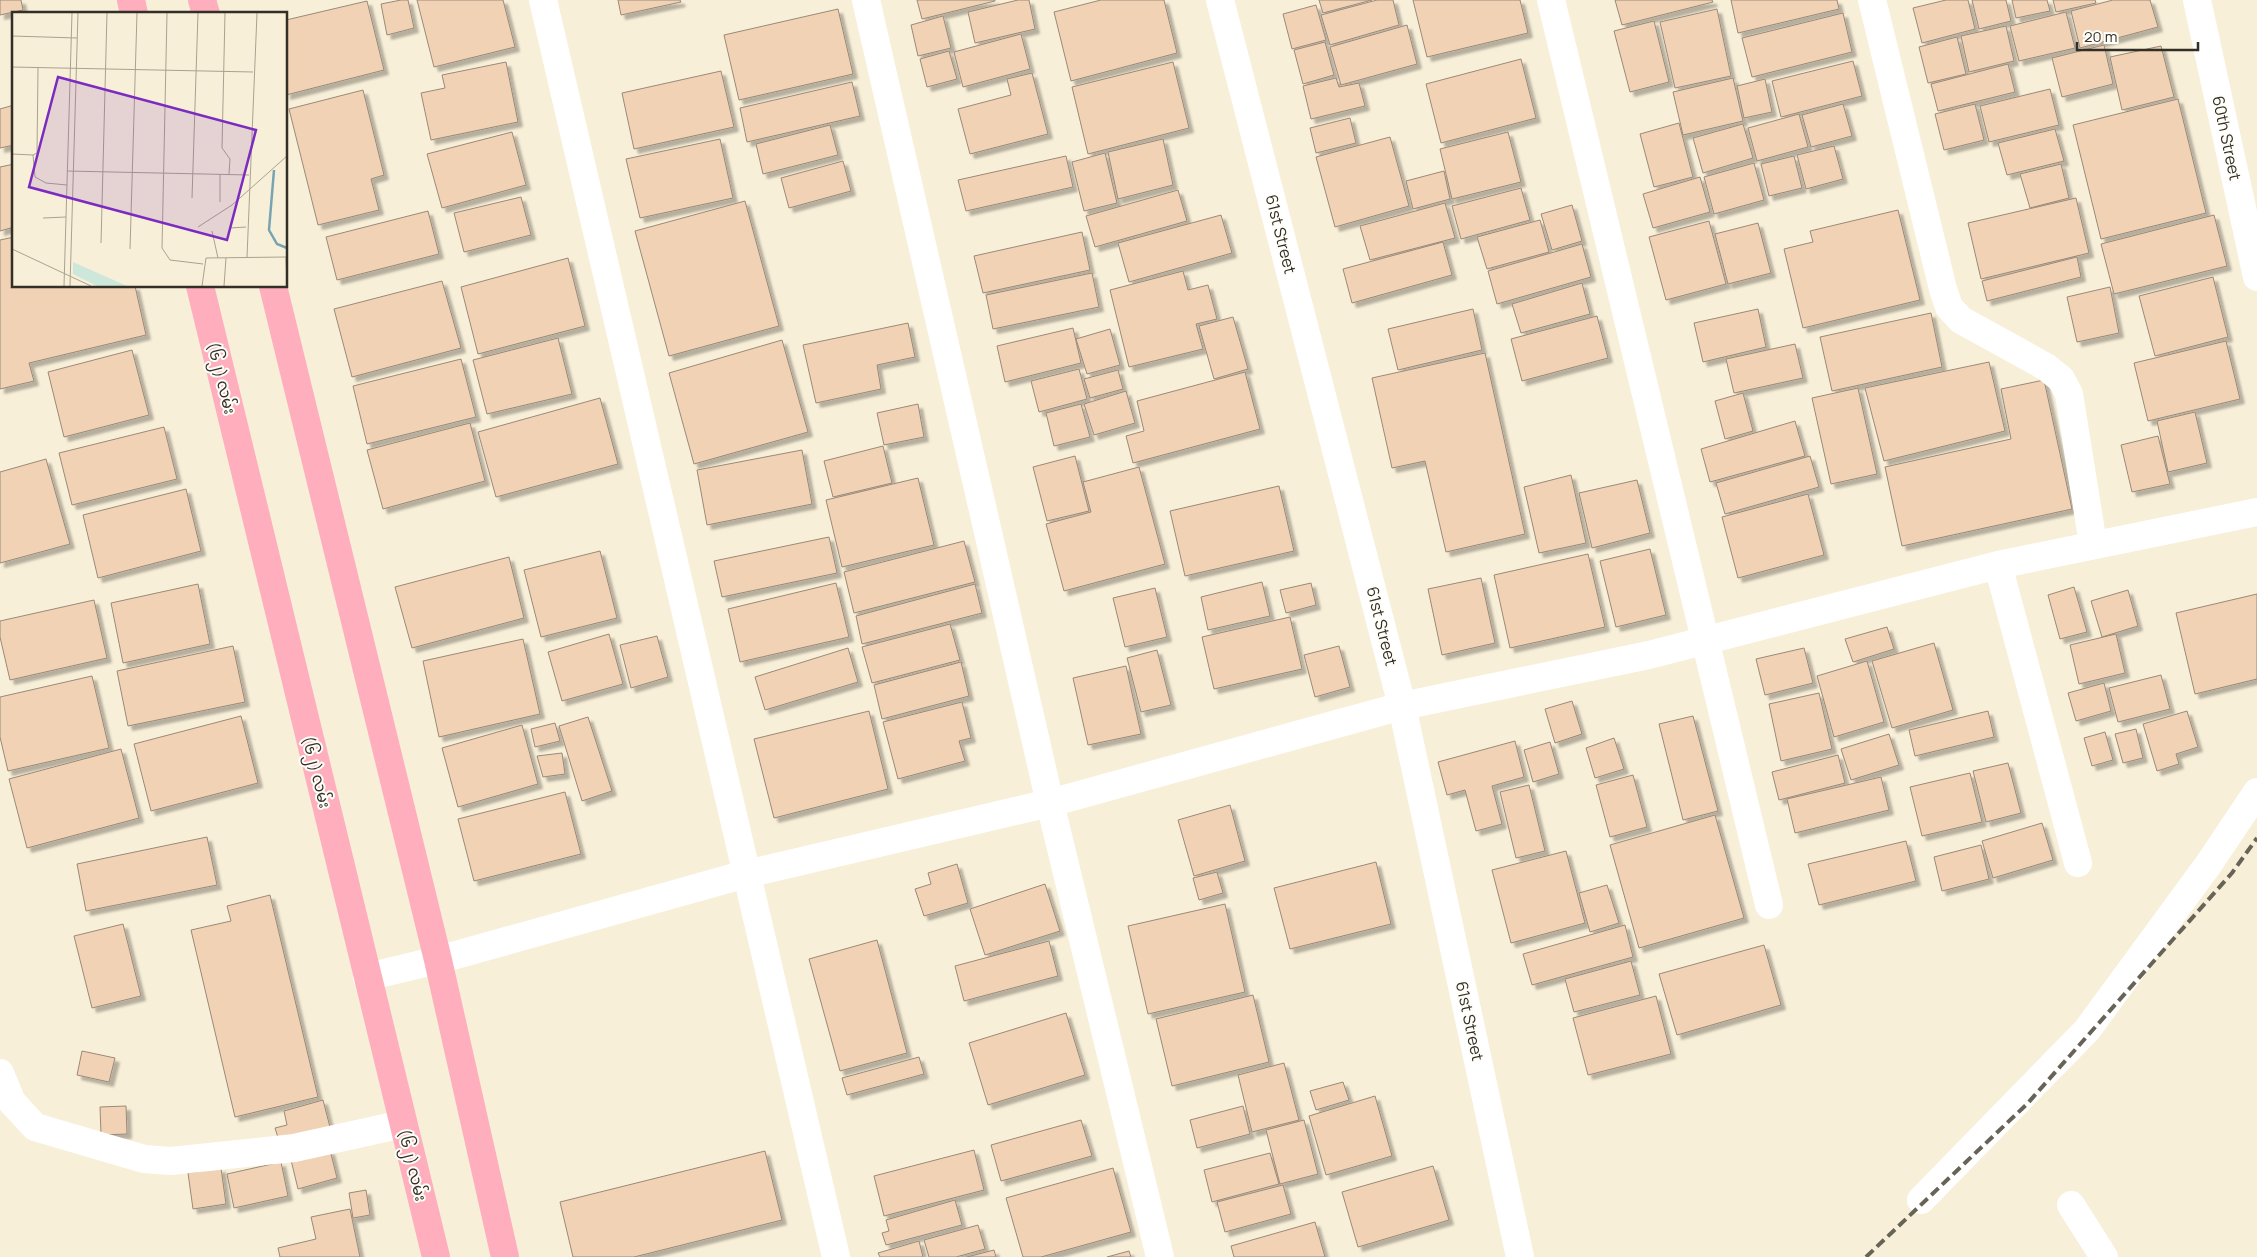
<svg xmlns="http://www.w3.org/2000/svg" width="2257" height="1257" viewBox="0 0 2257 1257" font-family="Manrope,'Noto Sans Myanmar',sans-serif">
<defs>
<filter id="shadow"><feDropShadow dx="4.5" dy="4.5" stdDeviation="1" flood-color="#0004"/></filter>
</defs>
<rect width="100%" height="100%" fill="#f8efd8"/>
<g fill="#f1d2b5" stroke="#9a8979" filter="url(#shadow)">
<path d="M0,0h21l2,10 -23,5z"/>
<path d="M401,0h7l6,28 -27,7 -6,-31z"/>
<path d="M417,0h86l12,47 -81,20z"/>
<path d="M618,0h62l1,2 -60,13z"/>
<path d="M917,0h78v1l-73,18z"/>
<path d="M1018,0h11l6,29 -60,14 -7,-31z"/>
<path d="M1101,0h63l13,53 -106,28 -17,-69z"/>
<path d="M1319,0h53l-49,13z"/>
<path d="M1377,0h16l6,25 -69,20 -9,-30z"/>
<path d="M1413,0h107l8,33 -101,24z"/>
<path d="M1615,0h97l1,2 -91,23z"/>
<path d="M1731,0h106l2,9 -101,24z"/>
<path d="M1946,0h22l7,29 -53,14 -9,-35z"/>
<path d="M1972,0h34l5,21 -32,8z"/>
<path d="M2012,0h35l3,11 -34,7z"/>
<path d="M2053,0h42l1,3 -40,9z"/>
<path d="M2113,0h37l8,27 -78,21 -9,-37z"/>
<path d="M367,1l17,69 -98,25v-75z"/>
<path d="M1316,5l10,35 -34,9 -9,-35z"/>
<path d="M838,9l15,65 -114,26 -15,-65z"/>
<path d="M1717,9l14,67 -56,12 -15,-66z"/>
<path d="M2066,12l9,36 -56,13 -9,-35z"/>
<path d="M1843,13l9,39 -100,25 -10,-39z"/>
<path d="M943,16l8,32 -33,8 -7,-31z"/>
<path d="M1654,21l15,61 -39,10 -16,-61z"/>
<path d="M1407,25l10,39 -76,21 -11,-38z"/>
<path d="M2006,26l8,35 -45,11 -8,-36z"/>
<path d="M1021,34l9,35 -67,18 -9,-35z"/>
<path d="M1957,37l9,37 -38,9 -9,-36z"/>
<path d="M1325,42l9,33 -31,9 -9,-34z"/>
<path d="M2104,45l9,39 -51,13 -10,-39z"/>
<path d="M2161,46l13,51 -52,13 -12,-53z"/>
<path d="M949,51l8,28 -30,8 -7,-28z"/>
<path d="M1521,59l15,59 -95,25 -15,-59z"/>
<path d="M1853,61l9,35 -81,21 -9,-36z"/>
<path d="M506,62l12,60 -87,18 -10,-47 24,-5 -3,-13z"/>
<path d="M1173,62l16,66 -101,26 -16,-67z"/>
<path d="M2008,64l7,28 -77,19 -7,-27z"/>
<path d="M721,71l13,56 -100,22 -12,-56z"/>
<path d="M1032,73l16,61 -78,20 -12,-45 53,-14 -4,-16z"/>
<path d="M1336,78l3,9 20,-4 6,23 -54,13 -8,-33z"/>
<path d="M1733,78l10,43 -60,14 -10,-43z"/>
<path d="M1765,79l7,33 -28,6 -7,-32z"/>
<path d="M852,82l8,34 -113,26 -7,-34z"/>
<path d="M2050,89l9,36 -70,17 -9,-36z"/>
<path d="M363,90l21,85 -13,4 8,31 -61,15 -29,-116z"/>
<path d="M2178,99l28,114 -105,26 -28,-114z"/>
<path d="M1843,104l9,32 -41,11 -9,-32z"/>
<path d="M1975,104l9,36 -40,10 -9,-36z"/>
<path d="M14,105v40l-14,3v-39z"/>
<path d="M1799,114l9,33 -51,14 -9,-33z"/>
<path d="M1350,118l6,25 -40,10 -6,-25z"/>
<path d="M1679,123l14,54 -39,10 -14,-53z"/>
<path d="M1743,124l10,34 -50,15 -10,-35z"/>
<path d="M830,125l8,30 -75,19 -7,-30z"/>
<path d="M2055,129l9,32 -57,14 -9,-32z"/>
<path d="M512,132l14,53 -84,23 -15,-54z"/>
<path d="M1508,132l13,50 -69,17 -12,-50z"/>
<path d="M1390,137l19,69 -74,21 -19,-70z"/>
<path d="M720,139l13,59 -93,20 -14,-59z"/>
<path d="M1163,139l10,46 -55,14 -10,-47z"/>
<path d="M1834,146l9,33 -37,10 -9,-34z"/>
<path d="M1105,153l12,50 -33,8 -12,-49z"/>
<path d="M1066,156l7,31 -107,24 -8,-31z"/>
<path d="M1794,156l8,32 -33,8 -8,-32z"/>
<path d="M843,161l8,30 -62,17 -8,-30z"/>
<path d="M1754,163l10,37 -50,14 -10,-37z"/>
<path d="M14,164v63l-14,4v-64z"/>
<path d="M2061,164l8,34 -39,10 -10,-34z"/>
<path d="M1444,171l6,28 -37,10 -7,-28z"/>
<path d="M1700,177l10,35 -57,16 -10,-34z"/>
<path d="M1521,188l9,32 -69,19 -9,-33z"/>
<path d="M1178,190l9,31 -92,26 -9,-31z"/>
<path d="M521,197l10,38 -67,17 -10,-39z"/>
<path d="M2076,198l13,55 -108,26 -13,-56z"/>
<path d="M745,201l34,125 -110,30 -34,-125z"/>
<path d="M1445,203l10,35 -85,22 -10,-34z"/>
<path d="M1572,205l10,36 -30,9 -11,-36z"/>
<path d="M1898,210l22,90 -117,28 -19,-79 29,-7 -3,-11z"/>
<path d="M428,211l11,43 -102,26 -11,-43z"/>
<path d="M1221,215l11,38 -103,29 -11,-39z"/>
<path d="M2214,215l13,51 -113,28 -13,-50z"/>
<path d="M1540,220l9,32 -62,17 -10,-32z"/>
<path d="M1709,221l17,63 -60,16 -17,-63z"/>
<path d="M1758,223l13,50 -43,11 -13,-50z"/>
<path d="M1082,232l8,38 -107,23 -9,-37z"/>
<path d="M14,237v49h121l11,49 -117,28 5,18 -34,8v-149z"/>
<path d="M1443,242l9,33 -100,28 -9,-34z"/>
<path d="M1582,244l9,33 -94,27 -9,-33z"/>
<path d="M2077,257l4,20 -94,24 -5,-20z"/>
<path d="M568,258l17,68 -107,28 -17,-67z"/>
<path d="M1183,271l5,19 20,-5 9,34 -21,5 7,25 -74,18 -19,-77z"/>
<path d="M1092,273l7,34 -106,22 -7,-34z"/>
<path d="M2213,277l15,60 -73,19 -16,-60z"/>
<path d="M442,281l19,67 -109,29 -18,-68z"/>
<path d="M1582,283l8,31 -69,19 -9,-29z"/>
<path d="M2110,287l9,46 -42,9 -10,-45z"/>
<path d="M1473,309l9,41 -84,20 -10,-41z"/>
<path d="M1758,309l8,38 -63,15 -9,-39z"/>
<path d="M1931,313l11,54 -110,24 -12,-54z"/>
<path d="M1597,316l11,42 -86,23 -11,-42z"/>
<path d="M1233,317l15,52 -34,10 -15,-53z"/>
<path d="M908,323l7,34 -38,8 4,24 -65,14 -13,-58z"/>
<path d="M1073,328l8,35 -76,19 -8,-36z"/>
<path d="M1110,329l10,36 -33,9 -11,-35z"/>
<path d="M558,338l14,56 -85,20 -14,-54z"/>
<path d="M782,340l26,92 -114,32 -25,-91z"/>
<path d="M2226,341l14,58 -92,22 -14,-58z"/>
<path d="M1795,344l8,34 -69,15 -8,-34z"/>
<path d="M132,350l17,65 -85,22 -16,-65z"/>
<path d="M1485,353l40,181 -79,18 -21,-91 -33,7 -20,-90z"/>
<path d="M461,359l15,58 -109,27 -14,-58z"/>
<path d="M1989,362l16,69 -121,30 -19,-73z"/>
<path d="M1079,369l8,30 -48,13 -8,-31z"/>
<path d="M1118,370l5,19 -33,9 -6,-19z"/>
<path d="M1245,372l15,57 -127,34 -7,-27 18,-5 -7,-30z"/>
<path d="M2044,380l28,129 -170,37 -17,-79 126,-28 -10,-50z"/>
<path d="M1858,388l19,86 -46,10 -19,-86z"/>
<path d="M1126,391l9,32 -41,12 -10,-31z"/>
<path d="M1743,393l10,38 -28,8 -10,-38z"/>
<path d="M600,398l18,66 -122,33 -18,-65z"/>
<path d="M918,404l6,33 -40,8 -7,-32z"/>
<path d="M1081,404l9,33 -36,9 -8,-33z"/>
<path d="M2195,412l12,51 -39,9 -11,-51z"/>
<path d="M1795,421l10,35 -95,26 -9,-33z"/>
<path d="M470,423l15,58 -102,28 -16,-59z"/>
<path d="M164,427l13,52 -105,26 -13,-52z"/>
<path d="M2158,436l12,48 -38,8 -11,-47z"/>
<path d="M883,446l9,37 -59,14 -9,-36z"/>
<path d="M802,450l10,54 -105,21 -10,-55z"/>
<path d="M1075,456l14,55 -42,10 -14,-54z"/>
<path d="M1810,456l9,31 -94,27 -9,-31z"/>
<path d="M46,459l24,85 -70,19v-91z"/>
<path d="M1139,467l26,97 -101,27 -18,-67 45,-12 -8,-30z"/>
<path d="M1571,475l15,68 -47,10 -15,-66z"/>
<path d="M918,478l16,67 -92,22 -16,-67z"/>
<path d="M1637,480l13,53 -58,15 -13,-55z"/>
<path d="M1279,486l15,65 -109,25 -15,-65z"/>
<path d="M186,489l15,62 -103,27 -15,-63z"/>
<path d="M1808,494l16,61 -86,23 -16,-61z"/>
<path d="M829,537l8,36 -115,24 -8,-36z"/>
<path d="M964,541l11,41 -121,31 -10,-41z"/>
<path d="M1650,549l16,66 -50,12 -16,-66z"/>
<path d="M600,551l17,67 -76,19 -17,-67z"/>
<path d="M1588,554l17,73 -95,21 -16,-73z"/>
<path d="M509,557l15,61 -112,30 -17,-61z"/>
<path d="M1481,578l14,65 -53,12 -14,-66z"/>
<path d="M1262,582l8,34 -62,14 -7,-33z"/>
<path d="M836,583l13,54 -109,25 -12,-53z"/>
<path d="M1311,583l5,22 -30,8 -6,-23z"/>
<path d="M198,584l12,60 -87,19 -12,-60z"/>
<path d="M975,584l7,29 -120,31 -6,-28z"/>
<path d="M2074,587l13,45 -27,7 -12,-44z"/>
<path d="M1155,588l12,49 -42,10 -12,-49z"/>
<path d="M2128,590l10,36 -36,11 -11,-36z"/>
<path d="M2257,594v85l-62,15 -19,-81z"/>
<path d="M94,600l13,58 -97,22 -10,-43v-16z"/>
<path d="M1290,617l12,52 -88,20 -12,-52z"/>
<path d="M950,624l10,36 -88,23 -10,-36z"/>
<path d="M1887,627l7,22 -41,13 -8,-23z"/>
<path d="M609,634l14,50 -61,17 -14,-49z"/>
<path d="M2116,634l9,39 -46,11 -9,-39z"/>
<path d="M657,636l11,41 -37,11 -11,-43z"/>
<path d="M523,639l17,75 -101,23 -16,-76z"/>
<path d="M1934,643l19,67 -61,18 -20,-67z"/>
<path d="M233,646l12,56 -117,24 -11,-55z"/>
<path d="M1339,646l11,41 -35,10 -11,-42z"/>
<path d="M848,648l10,34 -93,28 -10,-33z"/>
<path d="M1804,648l9,35 -48,12 -9,-36z"/>
<path d="M1157,650l14,55 -30,7 -14,-54z"/>
<path d="M1867,661l17,61 -50,15 -17,-61z"/>
<path d="M961,662l8,34 -87,23 -8,-34z"/>
<path d="M1126,666l15,68 -53,11 -15,-67z"/>
<path d="M2161,675l9,34 -52,13 -9,-34z"/>
<path d="M92,676l17,72 -101,23 -8,-34v-40z"/>
<path d="M2104,683l7,28 -35,10 -8,-28z"/>
<path d="M1819,693l13,56 -51,12 -12,-57z"/>
<path d="M1572,701l10,33 -27,9 -10,-34z"/>
<path d="M962,702l9,36 -12,3 6,20 -67,18 -15,-57z"/>
<path d="M869,711l19,78 -114,29 -20,-79z"/>
<path d="M1988,711l6,26 -79,19 -6,-26z"/>
<path d="M2187,711l11,36 -22,7 3,10 -22,7 -14,-47z"/>
<path d="M241,716l17,67 -107,28 -17,-67z"/>
<path d="M1693,716l25,95 -35,9 -24,-96z"/>
<path d="M588,717l24,74 -30,10 -23,-75z"/>
<path d="M555,723l5,18 -25,6 -4,-18z"/>
<path d="M522,725l16,59 -80,23 -16,-59z"/>
<path d="M2136,729l7,29 -20,5 -8,-29z"/>
<path d="M2105,732l8,28 -21,6 -8,-28z"/>
<path d="M1889,734l10,31 -48,15 -10,-31z"/>
<path d="M1614,738l10,31 -29,9 -9,-30z"/>
<path d="M1515,741l9,36 -32,9 10,38 -26,7 -11,-41 -18,5 -9,-33z"/>
<path d="M1550,742l9,32 -26,8 -9,-32z"/>
<path d="M121,749l18,69 -112,30 -18,-69z"/>
<path d="M562,753l3,21 -22,3 -6,-21z"/>
<path d="M1838,755l7,28 -66,17 -7,-28z"/>
<path d="M2008,763l13,50 -35,9 -13,-51z"/>
<path d="M1970,773l12,49 -60,14 -12,-49z"/>
<path d="M1633,775l14,52 -37,10 -14,-52z"/>
<path d="M1881,777l8,33 -94,23 -8,-34z"/>
<path d="M1529,785l16,66 -29,7 -16,-66z"/>
<path d="M565,792l16,62 -107,27 -16,-62z"/>
<path d="M1230,805l15,56 -51,15 -16,-56z"/>
<path d="M1715,815l29,103 -105,30 -29,-103z"/>
<path d="M2042,823l11,37 -60,18 -11,-37z"/>
<path d="M207,837l10,48 -131,26 -9,-47z"/>
<path d="M1906,841l10,40 -97,24 -11,-41z"/>
<path d="M1981,845l8,34 -47,12 -8,-34z"/>
<path d="M1566,851l19,72 -74,20 -19,-73z"/>
<path d="M1376,862l15,62 -101,25 -16,-61z"/>
<path d="M957,864l11,39 -44,13 -9,-27 16,-5 -3,-11z"/>
<path d="M1217,872l6,21 -24,7 -6,-22z"/>
<path d="M1045,884l15,47 -75,24 -15,-46z"/>
<path d="M1607,885l12,38 -29,9 -11,-39z"/>
<path d="M270,895l48,202 -83,20 -44,-187 40,-9 -4,-15z"/>
<path d="M1225,904l20,88 -97,22 -20,-88z"/>
<path d="M123,924l18,72 -49,12 -18,-72z"/>
<path d="M1625,925l8,32 -101,28 -9,-31z"/>
<path d="M877,940l30,113 -67,18 -31,-112z"/>
<path d="M1049,941l9,35 -94,25 -9,-35z"/>
<path d="M1764,945l17,60 -104,30 -18,-61z"/>
<path d="M1631,961l9,34 -66,17 -9,-33z"/>
<path d="M1253,995l16,67 -97,24 -16,-67z"/>
<path d="M1656,996l15,58 -83,21 -15,-57z"/>
<path d="M1066,1013l19,62 -97,30 -19,-62z"/>
<path d="M82,1051l33,7 -6,24 -32,-7z"/>
<path d="M919,1057l5,17 -77,21 -5,-17z"/>
<path d="M1284,1063l15,57 -47,12 -14,-57z"/>
<path d="M1343,1082l6,18 -33,10 -6,-19z"/>
<path d="M1375,1096l17,60 -66,19 -17,-59z"/>
<path d="M323,1100l8,31 -51,13 -5,-16 12,-3 -3,-14z"/>
<path d="M126,1106l1,28 -26,1 -1,-28z"/>
<path d="M1243,1106l7,28 -53,14 -7,-28z"/>
<path d="M1081,1120l11,36 -91,25 -10,-36z"/>
<path d="M1304,1120l14,54 -38,10 -14,-54z"/>
<path d="M330,1150l7,28 -39,11 -7,-29z"/>
<path d="M974,1150l10,40 -100,26 -10,-40z"/>
<path d="M765,1151l17,69 -148,37h-61l-13,-55z"/>
<path d="M1270,1153l9,31 -67,18 -8,-32z"/>
<path d="M281,1162l7,34 -54,12 -7,-34z"/>
<path d="M1433,1166l16,54 -91,27 -16,-55z"/>
<path d="M221,1168l5,36 -33,5 -5,-36z"/>
<path d="M1113,1168l18,64 -90,25h-18l-17,-59z"/>
<path d="M1283,1185l8,29 -66,18 -8,-30z"/>
<path d="M366,1190l4,25 -17,3 -4,-25z"/>
<path d="M955,1200l7,25 -76,20 -4,-12 7,-2 -3,-11z"/>
<path d="M350,1209l10,48h-80l-2,-9 38,-9 -5,-22z"/>
<path d="M1315,1222l10,35h-91l-3,-11z"/>
<path d="M978,1225l7,24 -29,8h-27l-5,-17z"/>
<path d="M919,1241l4,16h-43l-2,-4z"/>
<path d="M994,1250l2,7h-29z"/>
<path d="M1129,1251l2,6h-24z"/>
</g>
<g fill="none" stroke-linecap="round" stroke-linejoin="round">
<g stroke="#fff" stroke-width="28">
<path d="M543,0l293,1257"/>
<path d="M866,0l184,803 110,454"/>
<path d="M1220,0l182,706 118,551"/>
<path d="M1551,0l218,905"/>
<path d="M1872,0l71,289 6,18 12,13 85,47 15,12 8,15 24,150"/>
<path d="M2197,0l60,277"/>
<path d="M1998,565l80,298"/>
<path d="M367,977l71,-17 308,-86 304,-71 352,-97 247,-51 349,-90 259,-53"/>
<path d="M0,1073l12,29 23,25 109,32 27,2 123,-13 109,-24"/>
<path d="M1921,1200l166,-170 121,-165 49,-73"/>
<path d="M2071,1205l33,52"/>
</g>
<g stroke="#feaebd" stroke-width="28">
<path d="M131,0l3,14"/>
<path d="M202,0l4,14"/>
<path d="M200,286l236,971"/>
<path d="M273,286l165,674 67,297"/>
</g>
<path stroke="#676356" stroke-width="4" stroke-dasharray="10 5" stroke-linecap="butt" d="M1866,1257l161,-153 205,-231 25,-35"/>
</g>
<g text-anchor="middle" stroke-width="4" stroke-linejoin="round" paint-order="stroke">
<g font-size="16" fill="#322f26" stroke="#fefdf8">
<text transform="translate(2227 138) rotate(78)" y="6">60th Street</text>
<text transform="translate(1281 234) rotate(76)" y="6">61st Street</text>
<text transform="translate(222 378) rotate(76)" y="6">(၆၂) လမ်း</text>
<text transform="translate(1382 626) rotate(76)" y="6">61st Street</text>
<text transform="translate(317 772) rotate(76)" y="6">(၆၂) လမ်း</text>
<text transform="translate(1470 1021) rotate(78)" y="6">61st Street</text>
<text transform="translate(413 1165) rotate(76)" y="6">(၆၂) လမ်း</text>
</g>
</g>
<g transform="translate(12 12)">
<rect width="275" height="275" fill="#f8efd8"/>
<path d="M61,250l54,24h-30l-24,-12z" fill="#cde7da"/>
<path fill="none" stroke="#78a3b3" stroke-width="2.5" d="M262,158l-5,60 8,14 10,4"/>
<path fill="none" stroke="#a9a291" stroke-width="1" d="M155,1l-5,235 8,12 33,4M213,1l-3,135 8,11 -1,15M0,24l65,2M0,55l241,5M0,142l21,1M21,143l4,-2 1,-85M21,143l2,22 11,6 21,2M55,159l182,4M208,162v28M180,186l6,-185M31,206l23,-1M186,215l34,-22 55,-49M218,216l16,-1M200,219l6,27M89,231l6,-230M0,237l79,37M118,237l7,-236M235,245l10,-244M274,245l1,29M52,274l8,-273M58,274l8,-273M190,274l4,-28 81,-1M212,274l2,-28"/>
<path fill="#7b2cbf" fill-opacity="0.15" stroke="#7b2cbf" stroke-width="2.5" d="M46,65l198,53 -29,110 -198,-53z"/>
<rect width="275" height="275" fill="none" stroke="#322f26" stroke-width="2.5"/>
</g>
<path d="M2077 42v8h121v-8" fill="none" stroke="#322f26" stroke-width="2.5"/>
<text x="2084" y="42" font-size="15" fill="#322f26" stroke="#fefdf8" stroke-width="4" paint-order="stroke">20 m</text>
</svg>
